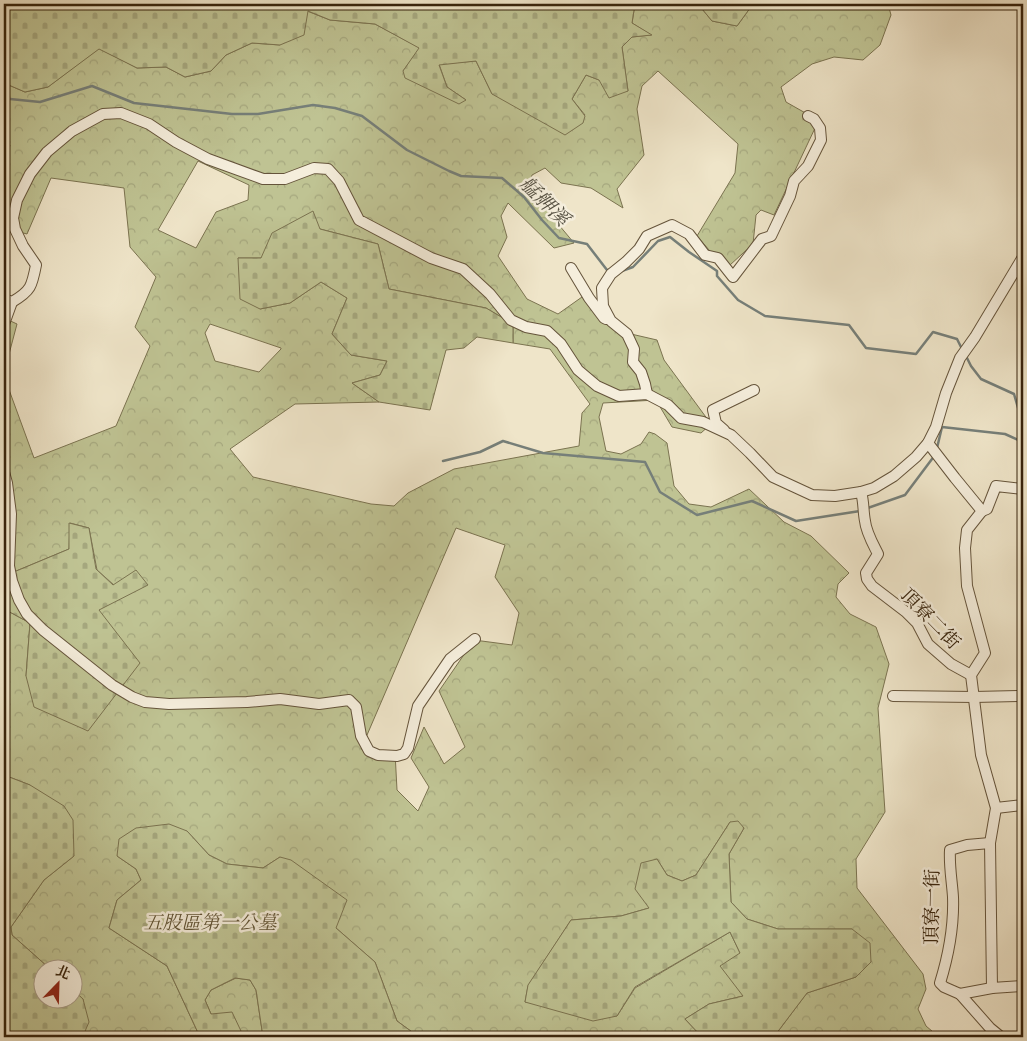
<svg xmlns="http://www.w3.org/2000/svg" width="1027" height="1041" viewBox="0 0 1027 1041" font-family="'IM FELL DW Pica','Noto Serif TC',serif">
<defs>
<pattern id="forest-crowns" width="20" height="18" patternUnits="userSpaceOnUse" patternTransform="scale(1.25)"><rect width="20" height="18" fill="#bfc393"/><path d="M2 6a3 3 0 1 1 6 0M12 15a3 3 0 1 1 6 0" fill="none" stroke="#a5a77e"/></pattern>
<pattern id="cemetery-stones" width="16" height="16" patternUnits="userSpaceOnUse" patternTransform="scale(1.25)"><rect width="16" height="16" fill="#bfc393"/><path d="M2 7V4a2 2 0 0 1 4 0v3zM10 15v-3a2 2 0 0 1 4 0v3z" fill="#a5a77e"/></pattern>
</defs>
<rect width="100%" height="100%" fill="#efe5c9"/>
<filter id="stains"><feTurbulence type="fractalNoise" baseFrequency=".004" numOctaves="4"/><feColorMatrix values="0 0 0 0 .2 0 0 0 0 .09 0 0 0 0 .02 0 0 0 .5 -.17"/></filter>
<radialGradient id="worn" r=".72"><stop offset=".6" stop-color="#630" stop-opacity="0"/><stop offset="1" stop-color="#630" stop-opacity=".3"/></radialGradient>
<g fill="url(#forest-crowns)" stroke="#7b7350" fill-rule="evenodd">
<path d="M635,4h24l10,4 15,-4h14l14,17 25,5 16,-22h135l3,11 -11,30 -17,15 -29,-3 -22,7 -31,23 5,15 30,17v7l-42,89 -13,-5 -5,5 -3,29 -23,21h-8l-25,-29 38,-63 3,-29 -80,-73 -16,15 -5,23 7,46 -27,34 6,19 -32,-20 -30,-5 -16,-15 -13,7 -4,13 46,55 -20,5 -46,-45 -7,13 6,21 -9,19 29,43 31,15 24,-17 36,34 39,9 7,20 47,64 -10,9 -29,-6 -16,-27 -53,3 -4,14 7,34 15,3 20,-10 8,-12 6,2 12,9 7,43 15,18 22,3 38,-18 35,33 27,14 38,37 -11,11 -2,13 14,17 26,13 13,37 -11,44 7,104 -29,47 1,29 66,86 3,15 -8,20 8,17 13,11h-160l-3,-3 31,-41 49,-16 15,-15 -19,-33h-74l-31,-10 -16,-17 -2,-48 15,-26 -14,-6 -34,53 -14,6 -15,-6 -10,-16 -8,49 -28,8 -50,4 -43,66 -3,16 92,14 18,-28 95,-56 10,21 3,43 -34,8 -24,15 17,18h-283l-22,-16 -22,-59 -39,-34 -56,-71 -17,11 -36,-4 -18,-9 -22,-24 -70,25 19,13 5,11 -24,20 -8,28 58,38 33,71h-146l6,-3 22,2 1,-37 -10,-9 -1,-22h-23l-37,-33 -1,-8 33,-47 30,-24 -44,-71 -26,-10v-164l2,-1 24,13 -4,53 73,-66 15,-25 -17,-15 -8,-42 -19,-5 -1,26 -60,25v20l-5,-2v-216l30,82 82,-32 34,-80 -15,-19 21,-50 -26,-30 -6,-59 -73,-10 -24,56 -23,-6v-57l6,-26 -6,-1v-61l21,9 23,-5 51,-39 38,20 29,-1 19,10 26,-6 15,-16 26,-12 28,2 27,-34 23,9 45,4 45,24 -17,23 63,29 -19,-13 -8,-23 37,-3 16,33 93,21 -13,-16 14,-24 42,16 -6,-44 10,-10 19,-2 -19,-12zM198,161l51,24 -1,15 -32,12 -20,36 -38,-18zM320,229l58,15 11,45 97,19 27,16v19l37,6 40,55 -8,9 -3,33 -125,23 -46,24 -14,13 -23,-2 -118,-27 -23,-28 65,-45 84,-2 -27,-19 28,-8 7,-14 -36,-6 -19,-21 15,-36 -26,-16 -31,21 -30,6 -22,-51h23zM210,324l71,24v1l-22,23 -44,-11 -10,-28zM456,528l49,17 -10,32 24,36 -7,32 -38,-5 -35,51 26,56 -21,17 -20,-37 -13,31 18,29 -11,24 -21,-21 -2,-38 -34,-3z"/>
<path d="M4,318l13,6 -13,49z"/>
<path d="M236,978l14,2 6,10 7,47h-30l8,-6 -30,-17 -6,-14 6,-10z"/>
</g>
<g fill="url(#cemetery-stones)" stroke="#7b7350">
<path d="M4,4h30l7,4 11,-4h583l-3,19 20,12 -20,2 -10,10 6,44 -19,7 -10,-18 -13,-5 -14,24 13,17 -2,7 -18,12 -73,-41 -16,-33 -37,4 8,22 19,13 -7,4 -54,-26 -2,-7 16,-23 -44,-24 -45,-4 -22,-9 -4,24 -24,10 -28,-2 -26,12 -15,16 -26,6 -19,-10 -29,1 -38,-19 -51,38 -23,5 -21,-9z"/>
<path d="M698,4h55l-16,22 -25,-5z"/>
<path d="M313,211l7,18 58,15 11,45 97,19 27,16v19l-36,-6 -13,11 -18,2 -16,60 -51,-8 -27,-19 28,-8 7,-14 -36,-6 -19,-21 15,-36 -26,-16 -31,21 -30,6 -20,-10 -2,-41h23l11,-25z"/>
<path d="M69,523l20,5 7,41 17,16 23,-15 12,15 -49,25 41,53 -52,68 -54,-24 -8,-31 4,-53 -24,-13 -2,1v-19l5,2v-20l60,-25z"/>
<path d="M4,775l26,10 34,21 9,14 1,36 -30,24 -33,47 1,8 37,33h-7v30h30l1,-8 10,9 6,23 -6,14 -22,-2 -7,3h-50z"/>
<path d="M738,821l6,7 -15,26 2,48 16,17 31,10h74l18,14 1,19 -15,15 -49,16 -31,41 3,3h-77l-17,-18 24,-15 34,-8 -23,-30 20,-13 -10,-21 -95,55 -18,29 -24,5 -68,-19 3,-17 43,-65 50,-4 28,-8 -14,-19 6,-26 16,-4 10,16 15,6 14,-6 34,-53z"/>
<path d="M169,824l18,7 22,24 18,9 36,4 17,-11 11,3 56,40 -11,28 39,34 22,59 22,16h-156l-7,-47 -6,-10 -15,-2 -24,12 -6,10 6,14 21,-2 9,19 -8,6h-33l-33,-71 -58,-38 8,-28 24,-20 -5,-11 -19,-13 2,-17 17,-11z"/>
</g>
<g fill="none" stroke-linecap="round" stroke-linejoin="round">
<g stroke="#767f79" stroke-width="2.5">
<path d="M4,96l6,3 30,3 52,-16 42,17 98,11h26l55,-9 22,3 27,8 45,34 42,21 12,5 41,2 22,19 18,23 17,18 28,6 20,26h5"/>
<path d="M619,272l14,-5 25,-26 12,-4 19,15 28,19v5l21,24 27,16 84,9 17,23 50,6 17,-22 24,7 5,10"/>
<path d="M966,356l5,10 10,13 33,15 9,31"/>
<path d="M937,448l5,-21 63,7 18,8"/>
<path d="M443,461l37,-9 23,-11 40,12 102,9 15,30 37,23 55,-14 44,20 64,-10"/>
<path d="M865,509l40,-14 30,-40"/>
</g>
<defs>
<g id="street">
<path d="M571,268l18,30 15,20 2,1"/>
<path d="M4,299l8,3c19,-11 20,-16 24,-37l-13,-19 -8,-17 -2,-11 4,-18 13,-26 17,-22 25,-21 31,-17 18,-1 28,11 27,18 32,17 55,20h22l29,-11 14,1 11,12 20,39 72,38 32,11 27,25 21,26 15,7 21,4 14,13 17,26 19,16 22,10 28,-2 21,11 13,13 22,4 28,13 19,18 23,24 39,18 23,1 26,-4 13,-4 20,-12 22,-19 12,-14 8,-16 10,-34 14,-35 15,-21 48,-80"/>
<path d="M4,324l8,-22"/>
<path d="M647,394l-2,-10 -4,-12 -8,-10 1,-13 -7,-15 -16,-13 -8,-15 -1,-18 9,-14 15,-12 13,-13 8,-13 25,-11 17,9 16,21 13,3 15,19 29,-38 9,-3 19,-40 4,-15 14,-15 13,-26 -1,-12 -6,-9 -6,-3"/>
<path d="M724,430l-8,-7 -3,-13 41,-20"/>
<path d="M928,443l27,35 27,33 -15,19 -2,18 2,38 18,67 -14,22 10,80 15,53 -6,35 2,145"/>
<path d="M4,472l3,11 4,31 -2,52 3,15 7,19 8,14 16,16 69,55 20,12 13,5 24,2 78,-2 33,-3 39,5 30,-4 7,7 5,29 8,15 9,4 19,1 7,-2 4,-6 10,-42 32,-47 25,-20"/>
<path d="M861,492c3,10 2,19 4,29 1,11 8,23 13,33l-12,19 1,6 5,7 34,26 11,11 11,21 23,20 20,11"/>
<path d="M982,511l5,-2 9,-23 27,3"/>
<path d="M893,696l81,1 49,-1"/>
<path d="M996,808l27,-3"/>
<path d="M990,843l-23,2 -17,5c-1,16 2,31 3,47 1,28 -5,60 -13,86l4,4 16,7 30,34 11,9"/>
<path d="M960,994l32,-6 31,-2"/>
</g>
</defs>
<use href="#street" stroke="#65543b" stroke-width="12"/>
<use href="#street" stroke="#f5eedc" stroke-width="10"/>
</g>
<g text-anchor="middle" stroke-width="5" stroke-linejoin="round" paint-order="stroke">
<g font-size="19" fill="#37230c" stroke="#f5eedc">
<text transform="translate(931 618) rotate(46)" y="7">頂寮二街</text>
<text transform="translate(931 907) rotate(-89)" y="7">頂寮一街</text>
</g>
<g font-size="19" font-style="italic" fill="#605334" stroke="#f5eedc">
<text x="210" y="929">五股區第一公墓</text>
</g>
<g font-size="20" font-style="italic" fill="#565143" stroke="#f5eedc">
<text transform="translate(545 201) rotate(45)" y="7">艋舺溪</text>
</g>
</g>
<rect width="1027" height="1041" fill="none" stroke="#efe5c9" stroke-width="20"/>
<rect x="5" y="5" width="1017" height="1031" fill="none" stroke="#37230c" stroke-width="2.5"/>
<rect x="10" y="10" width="1007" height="1021" fill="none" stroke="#37230c"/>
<g transform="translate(58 984) rotate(23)"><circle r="24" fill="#f5eedc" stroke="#a99d89"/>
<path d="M0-4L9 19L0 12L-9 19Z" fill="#8f2418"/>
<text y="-8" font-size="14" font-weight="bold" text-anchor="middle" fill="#37230c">北</text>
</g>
<rect width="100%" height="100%" filter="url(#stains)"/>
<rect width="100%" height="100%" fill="url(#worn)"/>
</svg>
